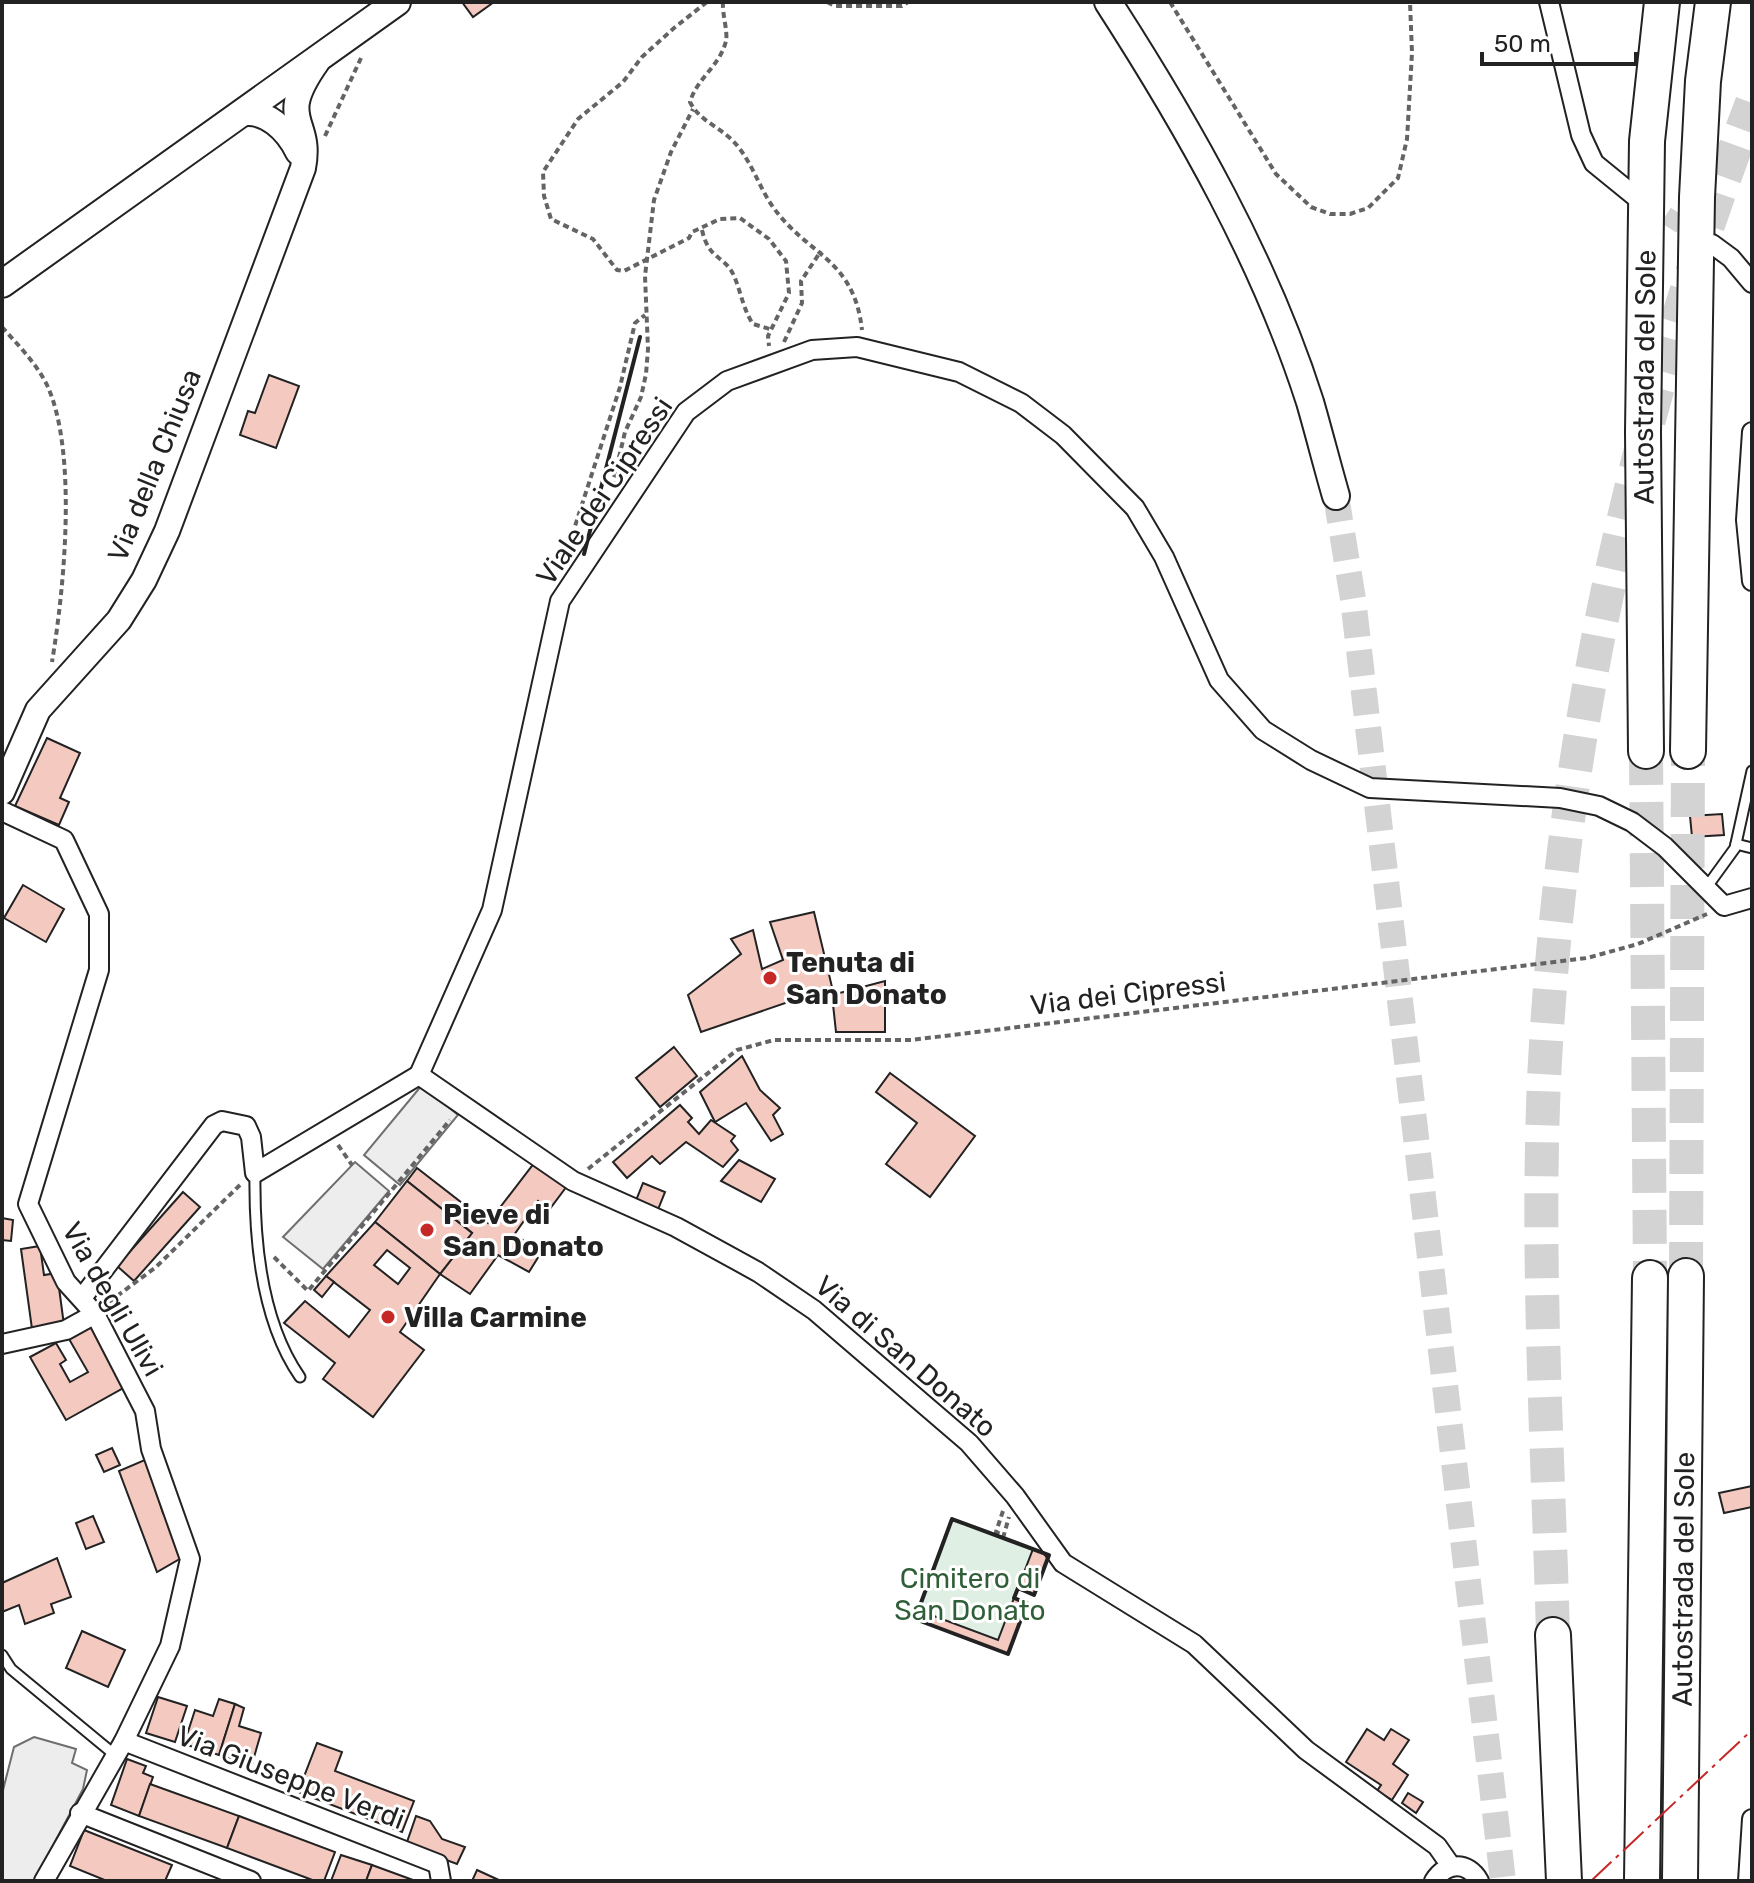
<svg xmlns="http://www.w3.org/2000/svg" width="1754" height="1883" viewBox="0 0 1754 1883" font-family="Rubik,sans-serif">
<rect width="100%" height="100%" fill="#fff"/>
<path fill="#e0efe3" stroke="#6f6f6f" stroke-width="2" d="M952,1519l97,36 -15,40 -16,-6 -4,9 13,5 -19,51 -93,-35z"/>
<g fill="#ededed" stroke="#6f6f6f" stroke-width="2">
<path d="M422,1085l36,30 -58,70 -36,-30z"/>
<path d="M355,1162l34,29 -66,78 -40,-32z"/>
<path d="M34,1737l42,12 -4,14 15,7 -4,19 -49,92h-32v-87l12,-47z"/>
</g>
<g fill="#f3c9c0" stroke="#222" stroke-width="2" fill-rule="evenodd">
<path d="M462,2h32l-21,15z"/>
<path d="M269,375l30,11 -23,62 -36,-13 8,-24 7,2z"/>
<path d="M47,738l33,15 -20,45 9,4 -10,23 -44,-19z"/>
<path d="M1722,814l2,21 -32,2 -2,-21z"/>
<path d="M23,885l41,24 -18,33 -42,-24z"/>
<path d="M814,912l18,75 -131,45 -13,-37 53,-41 -10,-15 22,-9 9,39 21,-9 -13,-38z"/>
<path d="M885,981v51h-49l-4,-37z"/>
<path d="M674,1047l23,29 -37,31 -24,-29z"/>
<path d="M742,1056l18,34 20,18 -7,7 10,19 -12,7 -25,-38 -31,19 -15,-30z"/>
<path d="M890,1073l85,63 -45,61 -44,-33 31,-41 -41,-31z"/>
<path d="M680,1105l12,13 -4,4 11,12 12,-14 24,16 -4,5 7,9 -15,17 -37,-25 -26,22 -8,-8 -25,22 -14,-16z"/>
<path d="M739,1160l36,19 -14,23 -40,-21z"/>
<path d="M535,1162l32,24 -18,24 -11,-9 -24,34 28,16 -13,21 -31,-17 -28,39 -30,-20 32,-41 -7,-6 10,-14 13,10z"/>
<path d="M417,1168l45,35 -11,13 -44,-35z"/>
<path d="M407,1181l65,52 -32,41 -65,-52z"/>
<path d="M643,1183l22,9 -8,20 -22,-9z"/>
<path d="M183,1192l17,15 -66,74 -17,-15z"/>
<path d="M462,1203l13,10 -10,14 -14,-11z"/>
<path d="M2,1218l11,2 -2,21 -9,-1z"/>
<path d="M375,1222l65,52 -40,58 24,18 -51,67 -50,-38 12,-16 -51,-40 21,-22 44,36 21,-27 -44,-34zM387,1250l23,18 -12,16 -24,-19z"/>
<path d="M40,1246l4,29 13,-2 7,52 -32,4 -11,-80z"/>
<path d="M326,1276l8,6 -12,15 -8,-7z"/>
<path d="M91,1327l34,60 -59,33 -36,-63 26,-14 10,17 -6,4 10,18 18,-10 -19,-33z"/>
<path d="M112,1448l8,17 -16,7 -8,-17z"/>
<path d="M147,1459l16,54 4,-2 16,46 -26,15 -38,-101z"/>
<path d="M1752,1486v21l-28,6 -5,-20z"/>
<path d="M93,1516l11,26 -18,7 -10,-26z"/>
<path d="M1033,1549l16,6 -15,40 -16,-7z"/>
<path d="M57,1558l14,39 -20,7 3,9 -29,11 -6,-19 -17,7v-29z"/>
<path d="M1014,1598l13,5 -19,51 -93,-35 3,-9 80,30z"/>
<path d="M82,1631l43,19 -17,37 -42,-19z"/>
<path d="M158,1697l29,9 -12,36 -29,-9z"/>
<path d="M219,1699l16,5 -16,51 -35,-11 11,-34 18,6z"/>
<path d="M235,1704l9,4 -5,18 22,7 -9,31 -33,-9z"/>
<path d="M1367,1729l17,11 7,-11 18,11 -16,24 15,11 -16,25 -15,-9 4,-6 -35,-23z"/>
<path d="M317,1743l25,9 -7,19 79,30 -12,31 -104,-40z"/>
<path d="M127,1759l19,7 -3,7 10,4 -14,39 -28,-11z"/>
<path d="M150,1784l89,32 -12,32 -88,-32z"/>
<path d="M1408,1793l15,9 -7,11 -14,-10z"/>
<path d="M239,1816l96,36 -11,29h-9l-88,-33z"/>
<path d="M416,1816l14,5 12,18 23,8 -8,17 -51,-19z"/>
<path d="M84,1830l88,35 -7,16h-58l-37,-15z"/>
<path d="M341,1855l31,10 -6,16h-35z"/>
<path d="M372,1865l41,15v1h-47z"/>
<path d="M477,1870l24,11h-29z"/>
</g>
<g fill="none" stroke-linecap="round" stroke-linejoin="round">
<path stroke="#d3d3d3" stroke-width="18" stroke-dasharray="18 9" stroke-linecap="butt" d="M1643,201l56,35"/>
<path stroke="#d3d3d3" stroke-width="26" stroke-dasharray="26 13" stroke-linecap="butt" d="M1336,496l17,103 150,1282"/>
<g stroke="#d3d3d3" stroke-width="34" stroke-dasharray="34 17" stroke-linecap="butt">
<path d="M1646,751l4,527"/>
<path d="M1686,1276l2,-525"/>
<path d="M1553,1635c-5,-185 -17,-371 -9,-556 17,-336 88,-662 208,-976"/>
</g>
<defs>
<g id="service">
<path d="M1736,844l16,4"/>
<path d="M1706,888l29,-40 17,-77"/>
<path d="M255,1173c-1,68 6,148 45,204"/>
<path d="M2,1655l9,14 104,86"/>
</g>
<g id="minor">
<path d="M1549,2l32,133 13,28 43,35"/>
<path d="M1712,244l19,14 21,25"/>
<path d="M1752,432l-6,88 6,61"/>
<path d="M2,811l62,29 35,74v56l-71,234 38,78 29,32 50,97 6,38 39,110 -20,87 -46,95 -80,140"/>
<path d="M419,1075l73,-165 68,-309 126,-189 41,-31 85,-31 45,-3 102,25 62,31 42,32 72,73 29,49 55,123 44,50 48,30 59,28 190,10 39,8 33,16 33,25 59,59 28,-8"/>
<path d="M82,1298l132,-173 8,-4 24,5 5,11 4,36 164,-98 154,106 103,46 82,45 56,38 155,133 46,53 48,67 131,81 112,106 131,96 14,20"/>
<path d="M2,1344l64,-14 29,-16"/>
<path d="M124,1741l314,123 3,17"/>
<path d="M80,1813l171,68"/>
<path d="M1434,1881c12,-19 34,-20 45,0"/>
<path d="M1748,1881l4,-62"/>
</g>
<g id="tertiary">
<path d="M240,114c26,-6 48,17 58,38"/>
<path d="M2,792l36,-82 81,-90 25,-40 23,-49 136,-363c10,-51 -29,-45 14,-106"/>
</g>
<g id="secondary">
<path d="M1108,2c80,124 157,259 202,400 9,31 17,63 26,94"/>
<path d="M2,284l395,-282"/>
</g>
<g id="motorway">
<path id="s1" d="M1646,751l-3,-319 4,-291 15,-139"/>
<path d="M1688,751l9,-554 6,-116 10,-79"/>
<path d="M1553,1635l11,246"/>
<path d="M1642,1881l8,-603"/>
<path id="s2" d="M1680,1881l6,-605"/>
</g>
</defs>
<use href="#service" stroke="#222" stroke-width="13"/>
<use href="#minor" stroke="#222" stroke-width="22"/>
<use href="#tertiary" stroke="#222" stroke-width="28"/>
<use href="#secondary" stroke="#222" stroke-width="30"/>
<use href="#motorway" stroke="#222" stroke-width="38"/>
<g stroke="#646464" stroke-width="4" stroke-dasharray="6 4" stroke-linecap="butt">
<path d="M707,2l-33,26 -32,29 -19,25 -45,37 -35,53 1,24 7,23 42,20 24,31 7,1 65,-33 3,-6 28,-13 20,-1 29,21 17,22 3,32 -21,43 1,10"/>
<path d="M723,2c-1,12 5,29 3,39 -6,25 -29,37 -36,61 9,18 26,23 41,37 20,19 27,47 42,68 35,49 81,51 89,123"/>
<path d="M827,2l8,4h67l6,-4"/>
<path d="M1170,2l106,172 35,33 19,7h20l18,-6 30,-30 9,-39 5,-86 -2,-51"/>
<path d="M325,136l36,-78"/>
<path d="M702,230c7,31 23,25 32,46 7,16 9,33 19,48l17,5"/>
<path d="M2,327c16,18 34,36 45,58 31,67 17,205 5,277"/>
<path d="M784,342l18,-39 -1,-22 20,-30"/>
<path d="M612,487l13,-55 16,-35 5,-23 2,-25 -3,-73 9,-76 17,-48 22,-43"/>
<path d="M566,554l54,-167 15,-64 10,-8"/>
<path d="M338,1145l14,20"/>
<path d="M588,1169l149,-119 37,-10h137l676,-82 51,-14 69,-30"/>
<path d="M274,1257l34,34 142,-171"/>
<path d="M109,1302l47,-35 86,-84"/>
<path d="M1003,1511l-7,21 7,3"/>
<path d="M1003,1538l6,-21"/>
</g>
<use href="#service" stroke="#fff" stroke-width="9"/>
<use href="#minor" stroke="#fff" stroke-width="18"/>
<use href="#tertiary" stroke="#fff" stroke-width="24"/>
<use href="#secondary" stroke="#fff" stroke-width="26"/>
<use href="#motorway" stroke="#fff" stroke-width="34"/>
<g stroke="#222" stroke-width="4">
<path d="M584,554l56,-217"/>
<path d="M952,1519l97,36 -15,40 -16,-7 -4,10 13,5 -19,51 -93,-35z"/>
</g>
<path stroke="#c62828" stroke-width="2" stroke-dasharray="28 6 4 6" stroke-linecap="butt" d="M1591,1881l161,-151"/>
</g>
<g fill="#c62828" stroke="#fff" stroke-width="3">
<circle cx="770" cy="978" r="8"/>
<circle cx="427" cy="1230" r="8"/>
<circle cx="388" cy="1317" r="8"/>
</g>
<g text-anchor="middle" stroke-width="6" stroke-linejoin="round" paint-order="stroke">
<g font-size="28" fill="#222" stroke="#fff">
<text dy="10" stroke="none"><textPath href="#s1" startOffset="374">Autostrada del Sole</textPath></text>
<text transform="translate(154 465) rotate(-68)" y="10">Via della Chiusa</text>
<text transform="translate(604 491) rotate(-56)" y="10">Viale dei Cipressi</text>
<text transform="translate(1128 993) rotate(-7)" y="10">Via dei Cipressi</text>
<text transform="translate(113 1299) rotate(60)" y="10">Via degli Ulivi</text>
<text transform="translate(906 1356) rotate(41)" y="10">Via di San Donato</text>
<text dy="10" stroke="none"><textPath href="#s2" startOffset="302">Autostrada del Sole</textPath></text>
<text transform="translate(291 1777) rotate(21)" y="10">Via Giuseppe Verdi</text>
</g>
<g font-size="28" font-weight="bold" fill="#222" stroke="#fff" text-anchor="start">
<text x="786" y="972">Tenuta di<tspan x="786" dy="32">San Donato</tspan></text>
<text x="443" y="1224">Pieve di<tspan x="443" dy="32">San Donato</tspan></text>
<text x="404" y="1327">Villa Carmine</text>
</g>
<g font-size="28" fill="#2f5e38" stroke="#fff">
<text x="970" y="1588">Cimitero di<tspan x="970" dy="32">San Donato</tspan></text>
</g>
</g>
<rect width="1754" height="1883" fill="none" stroke="#222222" stroke-width="8"/>
<path d="M1482 52v12h154v-12" fill="none" stroke="#222222" stroke-width="4"/>
<text x="1494" y="52" font-size="24" fill="#222222" stroke="#ffffff" stroke-width="6" paint-order="stroke">50 m</text>
</svg>
